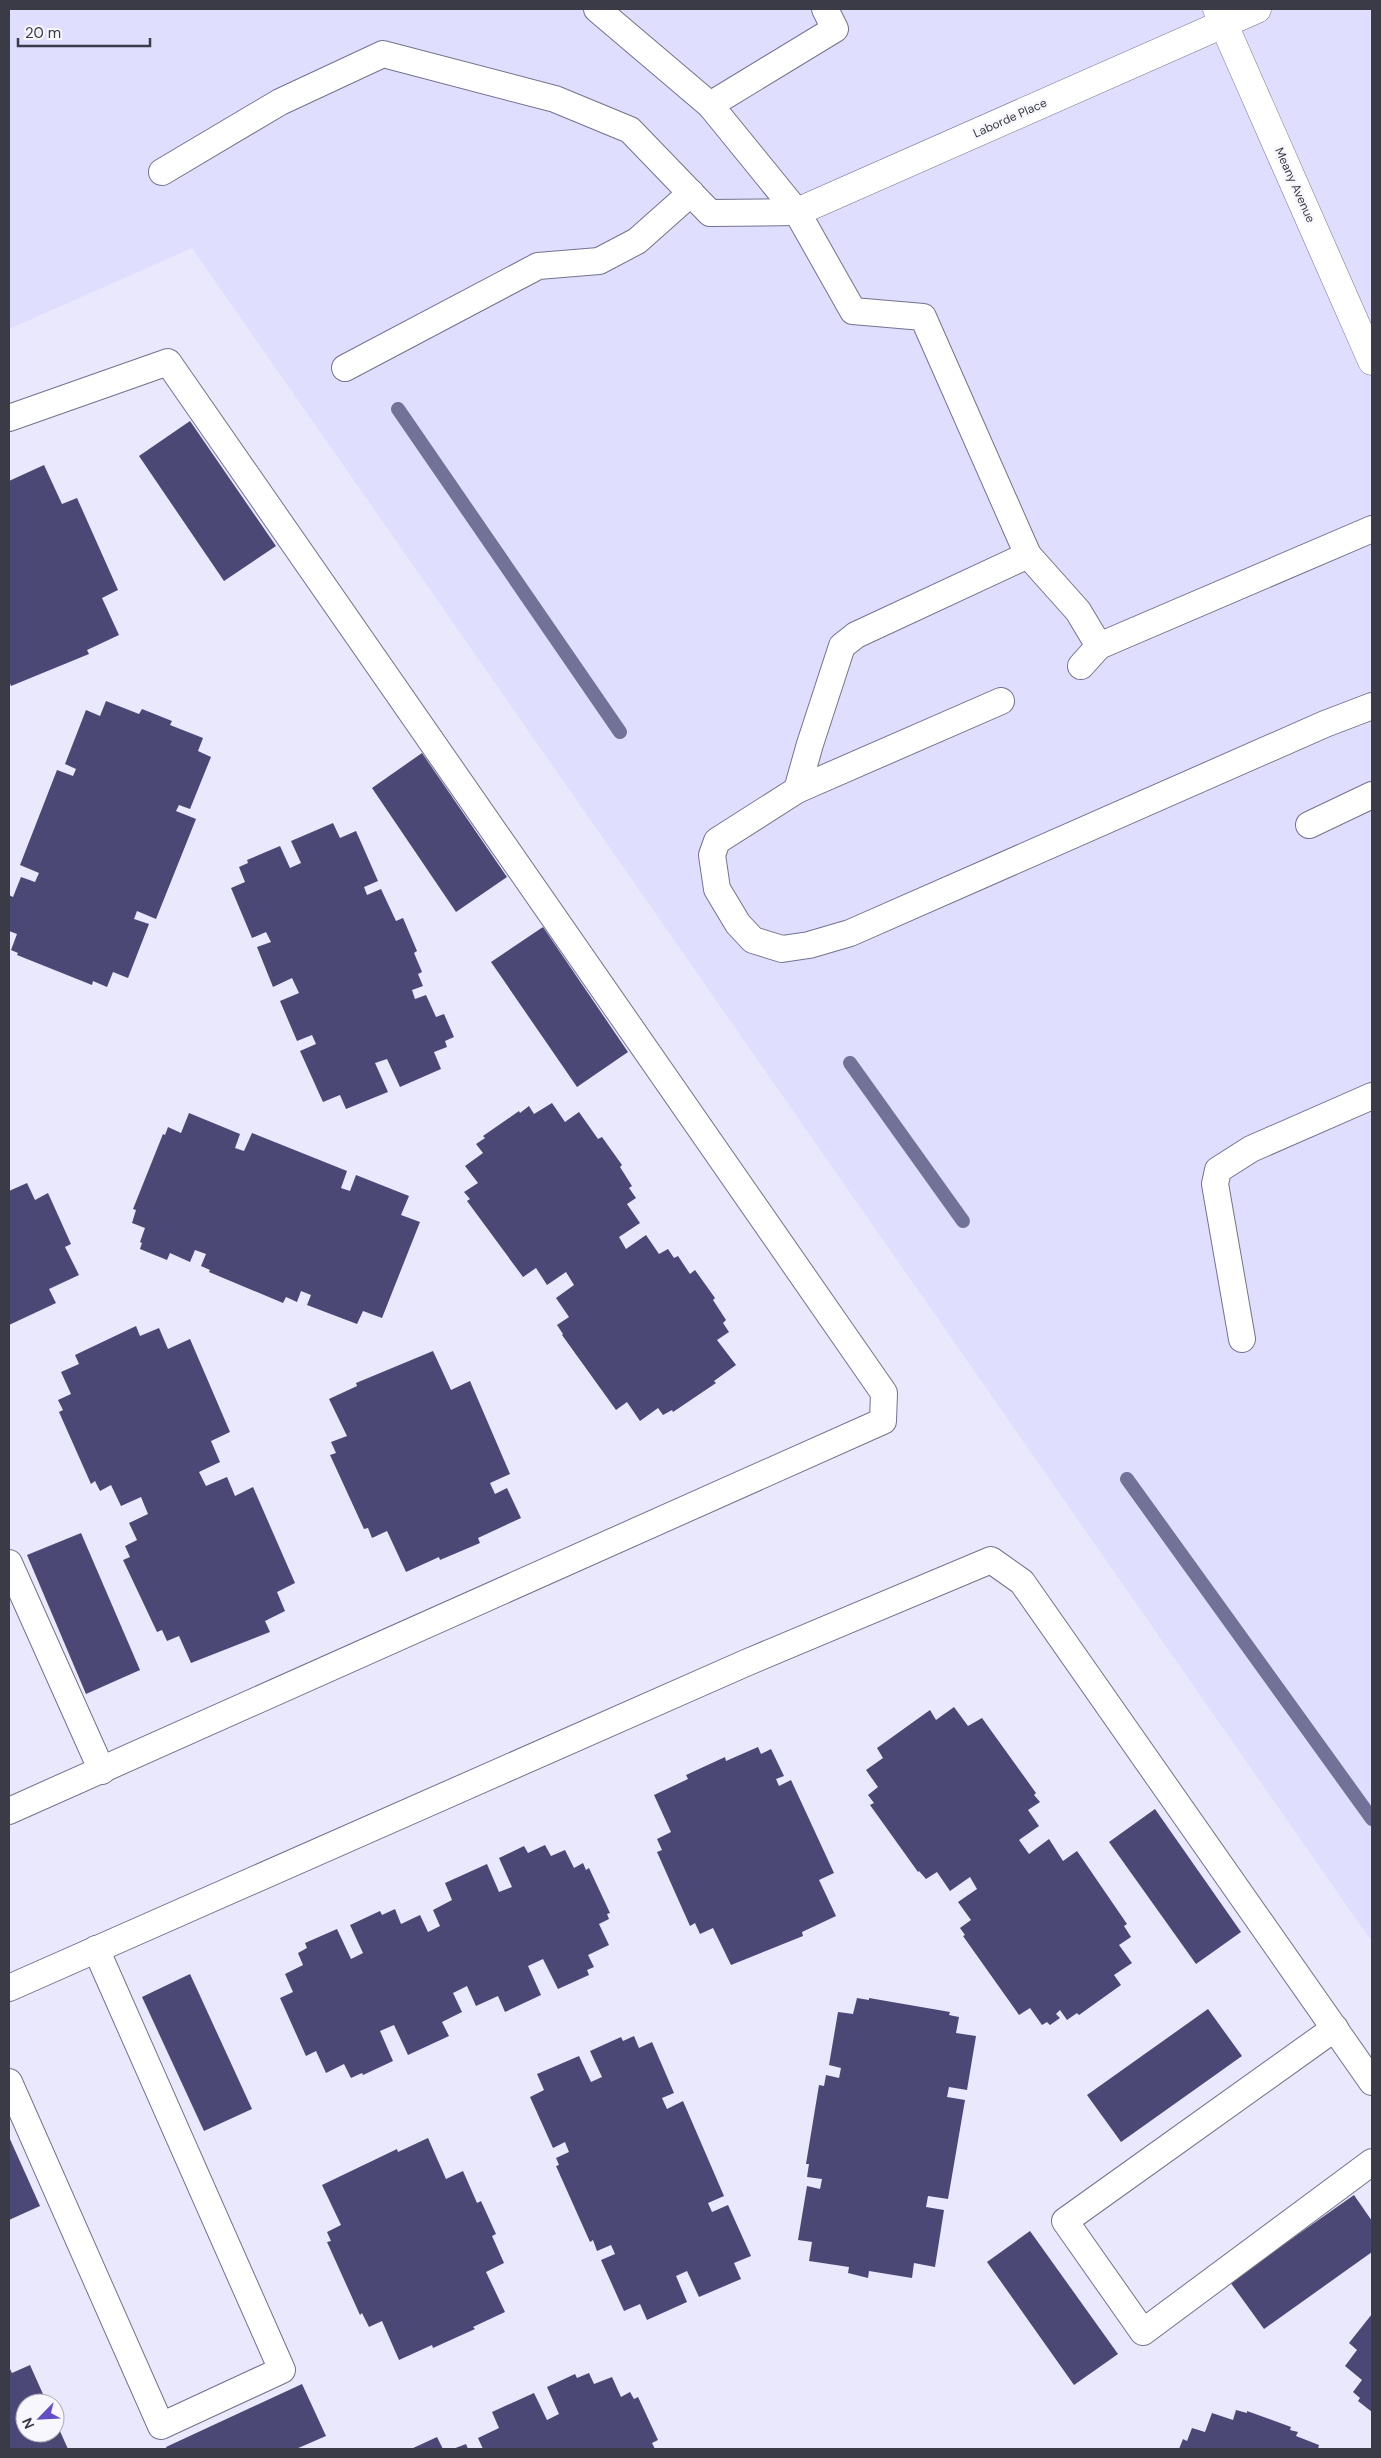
<svg xmlns="http://www.w3.org/2000/svg" width="1381" height="2458" viewBox="0 0 1381 2458" font-family="'DM Sans',sans-serif">
<rect width="100%" height="100%" fill="#e9e8fc"/>
<path fill="#dfdefe" d="M9,9h1363v1933l-1180,-1694 -183,81z"/>
<g fill="none" stroke-linecap="round" stroke-linejoin="round">
<g stroke="#727198" stroke-width="14">
<path d="M398,409l222,323"/>
<path d="M850,1063l113,158"/>
<path d="M1127,1479l245,340"/>
</g>
</g>
<g fill="#4c4876">
<path d="M190,421l86,125 -52,35 -85,-125z"/>
<path d="M44,465l18,39 15,-6 41,92 -16,8 17,37 -32,15 2,4 -78,32 -2,-5v-200z"/>
<path d="M106,701l33,13 3,-5 30,12 -2,4 33,13 -5,13 13,6 -21,52 -11,-4 -3,6 20,8 -40,100 -19,-8 -3,8 15,5 -21,54 -15,-6 -6,15 -14,-6 -1,4 -75,-30 1,-2 -7,-3 6,-16 -8,-3v-36l4,2 8,-20 14,5 4,-9 -19,-8 37,-95 16,6 3,-7 -11,-5 21,-54 14,6z"/>
<path d="M422,753l85,124 -51,35 -84,-124z"/>
<path d="M333,823l7,15 16,-7 22,50 -14,6 3,8 14,-6 15,32 7,-3 14,33 -3,2 8,19 -4,2 5,12 -11,4 3,9 11,-4 10,22 8,-3 10,23 -9,4 2,6 -13,5 7,17 -41,18 -13,-28 -12,4 13,29 -42,17 -6,-14 -17,7 -23,-51 16,-7 -4,-9 -15,6 -17,-40 19,-8 -7,-15 -19,9 -16,-40 14,-5 -5,-10 -14,6 -21,-50 14,-6 -6,-15 9,-4 -1,-3 33,-14 10,22 11,-5 -10,-22z"/>
<path d="M543,927l85,125 -51,35 -86,-125z"/>
<path d="M552,1103l13,19 14,-10 19,27 4,-2 20,28 -2,2 12,19 -3,2 7,10 -9,6 13,19 -21,14 7,12 20,-14 13,19 9,-5 6,9 4,-2 12,18 5,-4 20,28 -2,2 13,20 -3,3 6,9 -12,8 19,25 -22,16 2,2 -43,29 -1,-2 -9,5 -5,-7 -18,13 -13,-19 -11,8 -54,-75 1,-1 -6,-9 12,-8 -13,-19 18,-13 -8,-13 -19,13 -11,-17 -13,9 -56,-76 3,-2 -6,-7 14,-9 -13,-17 18,-13 -7,-9 9,-6 -2,-2 36,-25 1,2 9,-7 5,8z"/>
<path d="M189,1113l51,21 -5,14 9,3 8,-18 95,38 -6,17 9,3 6,-16 53,21 -8,19 19,7 -38,96 -19,-7 -6,13 -50,-19 4,-10 -10,-4 -4,11 -11,-5 -3,6 -74,-31 1,-2 -9,-4 5,-12 -11,-4 -5,12 -20,-9 -3,7 -27,-11 2,-6 -2,-1 5,-14 -13,-5 4,-13 -3,-1 30,-75 2,1 3,-8 13,6z"/>
<path d="M27,1183l8,17 13,-7 23,51 -6,3 14,28 -30,14 7,14 -47,22v-134z"/>
<path d="M136,1326l4,10 19,-8 9,21 22,-10 40,93 -19,9 9,21 -21,10 7,14 21,-9 8,19 18,-9 42,96 -18,9 8,19 -20,10 5,11 -79,31 -12,-27 -12,5 -5,-11 -5,2 -34,-72 7,-3 -5,-11 12,-6 -8,-17 19,-9 -7,-17 -20,9 -10,-21 -11,6 -5,-10 -4,3 -32,-72 4,-2 -5,-10 13,-6 -10,-22 18,-8 -4,-9z"/>
<path d="M433,1351l18,39 19,-9 40,93 -20,9 5,11 12,-6 14,30 -43,20 2,5 -40,17 -1,-3 -33,15 -19,-41 -15,7 -4,-10 -4,1 -34,-74 6,-2 -5,-11 16,-6 -18,-37 28,-13 -1,-3z"/>
<path d="M81,1533l59,137 -54,24 -59,-139z"/>
<path d="M954,1707l14,19 14,-8 54,75 -2,2 6,7 -12,8 11,16 -20,14 10,14 20,-15 14,22 14,-10 50,73 -3,2 7,11 -12,8 13,18 -18,12 7,10 -42,30 -2,-2 -10,7 -7,-10 -4,4 4,4 -10,7 -3,-3 -5,3 -12,-17 -11,7 -56,-79 2,-1 -5,-7 11,-8 -13,-18 19,-13 -7,-12 -20,14 -13,-19 -11,7 -7,-8 -1,1 -48,-67 4,-2 -6,-8 10,-8 -12,-17 17,-12 -6,-10 53,-38 6,10z"/>
<path d="M758,1747l3,7 10,-5 13,27 -8,3 3,7 12,-6 43,93 -15,7 17,36 -34,16 1,4 -72,29 -18,-37 -13,6 -5,-11 -5,3 -33,-74 5,-2 -5,-11 14,-7 -17,-37 34,-16 -2,-4 39,-18 1,4z"/>
<path d="M1155,1809l86,123 -45,32 -87,-122z"/>
<path d="M545,1845l6,11 14,-6 9,18 9,-5 3,7 3,-2 21,45 -3,1 2,5 -10,5 10,21 -21,10 6,12 -7,3 2,5 -31,14 -15,-30 -15,7 13,29 -36,17 -7,-16 -22,10 -9,-20 -14,7 9,19 -20,10 7,14 -41,19 -14,-30 -14,6 13,30 -30,14 -1,-2 -11,5 -7,-14 -18,9 -10,-22 -10,5 -26,-58 13,-6 -8,-18 18,-9 -5,-12 9,-5 -2,-5 32,-14 14,30 12,-6 -13,-28 30,-14 2,4 13,-6 6,15 19,-9 8,17 12,-6 -7,-16 19,-10 -7,-17 42,-19 12,28 13,-5 -13,-29 25,-12 4,7z"/>
<path d="M190,1974l62,135 -48,22 -62,-134z"/>
<path d="M857,1998l12,2v-2l81,14 -1,3 10,2 -3,16 20,3 -9,54 -18,-3 -2,10 18,3 -17,99 -20,-3 -2,11 18,3 -9,57 -21,-4 -2,15 -43,-7 -1,7 -20,-5 1,-6 -40,-6 3,-19 -14,-2 9,-54 13,3 2,-10 -15,-2 2,-13h-3l13,-79 5,1 2,-11 13,3 2,-10 -12,-3 9,-53 15,2z"/>
<path d="M1208,2009l34,47 -121,86 -34,-47z"/>
<path d="M634,2036l5,12 13,-6 22,51 -12,5 5,11 16,-8 41,95 -16,7 4,9 16,-7 23,51 -17,7 7,16 -42,18 -12,-26 -11,5 11,26 -40,18 -7,-16 -16,7 -23,-51 14,-6 -4,-9 -14,6 -4,-11 -3,2 -34,-76 3,-1 -3,-7 13,-6 -4,-10 -12,6 -23,-51 14,-7 -7,-16 42,-18 12,26 11,-5 -12,-26 31,-14 2,4z"/>
<path d="M9,2137l31,69 -31,14z"/>
<path d="M428,2138l18,41 17,-8 14,32 4,-2 15,33 -4,2 12,27 -18,9 19,40 -32,15 2,2 -42,19 -1,-3 -33,15 -17,-39 -13,6 -7,-14 -2,2 -33,-73 4,-1 -4,-9 14,-7 -19,-40 75,-36 1,3z"/>
<path d="M1354,2195l18,26v31l-108,77 -34,-47z"/>
<path d="M1030,2231l88,123 -44,31 -87,-123z"/>
<path d="M1372,2314v98l-14,-11 2,-3 -7,-6 9,-12 -17,-14 12,-16 -8,-7z"/>
<path d="M30,2365l17,38h-22v30h30v-13l13,29h-59v-82l3,6z"/>
<path d="M589,2373l5,11 18,-7 9,20 9,-5 4,7 4,-2 20,43 -6,3 3,6h-172l-5,-11 21,-10 -7,-16 42,-19 13,27 12,-6 -12,-27 28,-13 2,4z"/>
<path d="M302,2384l24,52 -30,13h-129l-1,-2z"/>
<path d="M1236,2410l11,3v-2l44,16 -1,3 8,2 -2,4 23,9 -1,4h-139l4,-10 4,2 5,-13 13,4 7,-19 21,7z"/>
<path d="M437,2437l6,12h-32z"/>
<path d="M466,2444l2,5h-15z"/>
</g>
<g fill="none" stroke-linecap="round" stroke-linejoin="round">
<defs>
<g id="service">
<path d="M597,9l113,96 87,107 56,99 70,6 105,238"/>
<path d="M710,105l125,-76 -10,-20"/>
<path d="M162,172l118,-70 103,-48 172,45 75,31 80,83 87,-1"/>
<path d="M345,368l193,-102 61,-5 38,-20 54,-48"/>
<path d="M9,418l159,-56 716,1031 -1,28 -874,390"/>
<path d="M1372,529l-273,117 -21,-35 -50,-56 -172,80 -14,11 -32,98 -13,46 -80,51 -5,14 5,34 21,35 15,16 29,9 27,-4 41,-12 475,-209 47,-18"/>
<path d="M1081,666l18,-20"/>
<path d="M797,790l204,-89"/>
<path d="M1309,825l63,-30"/>
<path d="M1242,1339l-27,-155 3,-14 33,-21 121,-53"/>
<path d="M9,1563l93,208"/>
<path d="M9,1988l739,-326 243,-102 31,22 350,500"/>
<path d="M1335,2028l-270,193 78,111 229,-170"/>
<path d="M9,2082l152,344 121,-56 -186,-421"/>
</g>
<path id="minor" d="M797,212l460,-203"/>
<path id="tertiary" d="M1217,9l155,352"/>
</defs>
<use href="#service" stroke="#73728e" stroke-width="28"/>
<use href="#minor" stroke="#73728e" stroke-width="29"/>
<use href="#tertiary" stroke="#73728e" stroke-width="29"/>
<use href="#service" stroke="#fff" stroke-width="26"/>
<use href="#minor" stroke="#fff" stroke-width="28"/>
<use href="#tertiary" stroke="#fff" stroke-width="28"/>
</g>
<g text-anchor="middle" stroke-width="5" stroke-linejoin="round" paint-order="stroke">
<g font-size="12" fill="#3b3b47" stroke="#f7f7fd">
<text transform="translate(1010 118) rotate(-24)" y="4">Laborde Place</text>
<text transform="translate(1295 185) rotate(66)" y="4">Meany Avenue</text>
</g>
</g>
<rect width="1381" height="2458" fill="none" stroke="#3b3b47" stroke-width="20"/>
<g transform="translate(40 2418) rotate(246)"><circle r="24" fill="#f7f7fd" stroke="#acacb4"/>
<path d="M0-4L9 19L0 12L-9 19Z" fill="#644ec7"/>
<text y="-8" font-size="14" font-weight="bold" text-anchor="middle" fill="#3b3b47">N</text>
</g>
<path d="M18 38v8h132v-8" fill="none" stroke="#3b3b47" stroke-width="2.5"/>
<text x="25" y="38" font-size="15" fill="#3b3b47" stroke="#f7f7fd" stroke-width="4" paint-order="stroke">20 m</text>
</svg>
